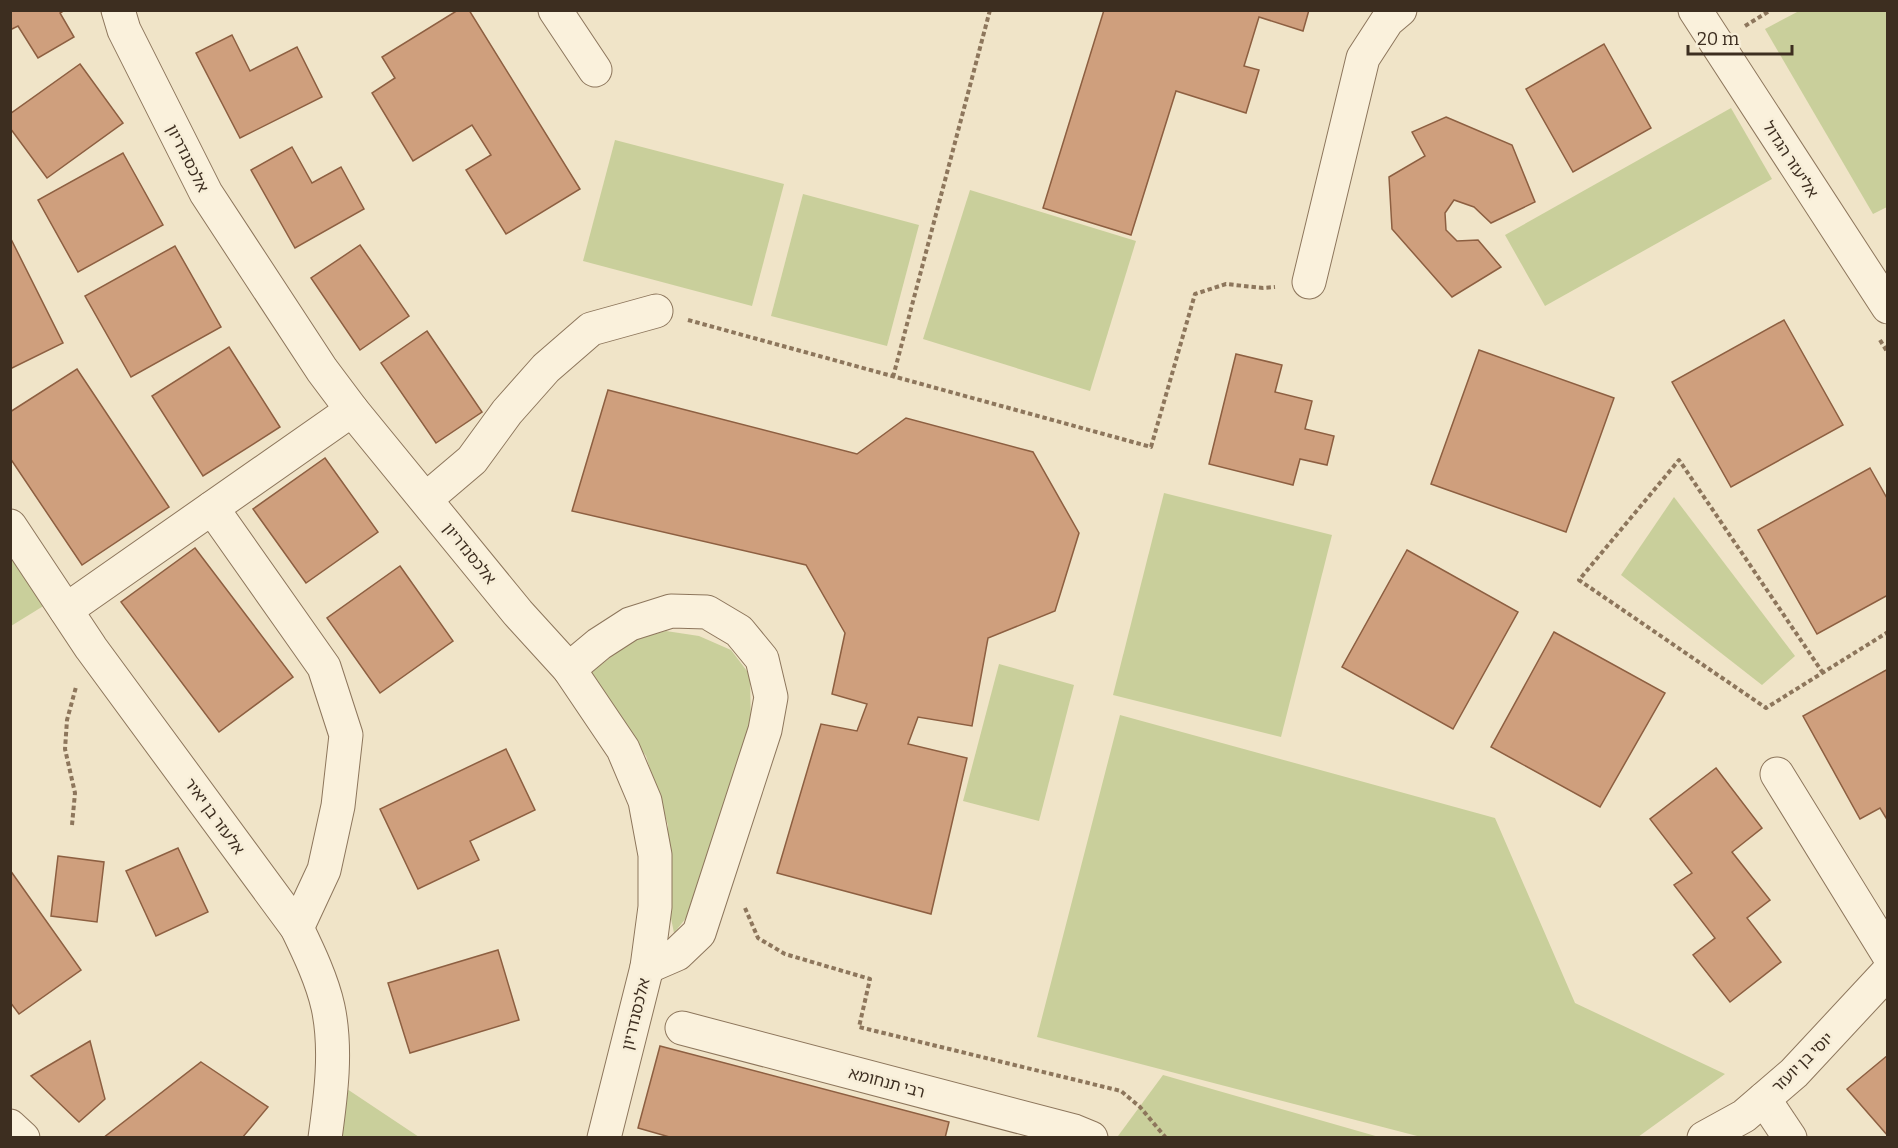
<svg xmlns="http://www.w3.org/2000/svg" width="1898" height="1148" viewBox="0 0 1898 1148" font-family="Bitter,'Noto Sans Hebrew',serif">
<rect width="100%" height="100%" fill="#f0e4c8"/>
<g fill="#c9cf9b">
<path d="M1799,11h88v196l-14,7 -108,-185z"/>
<path d="M1731,108l41,71 -227,127 -40,-71z"/>
<path d="M615,140l169,44 -32,122 -169,-45z"/>
<path d="M970,190l166,51 -46,150 -167,-52z"/>
<path d="M803,194l116,31 -32,121 -116,-30z"/>
<path d="M1164,493l168,42 -51,202 -168,-42z"/>
<path d="M1674,497l121,159 -33,29 -141,-110z"/>
<path d="M10,548l35,57 -34,21h-1z"/>
<path d="M666,631l33,5 32,14 19,25 1,54 -61,184 -16,20 -7,-34 1,-74 -22,-69 -61,-79 48,-37z"/>
<path d="M999,664l75,21 -35,136 -76,-20z"/>
<path d="M1120,715l375,103 80,185 150,71 -87,63h-217l-384,-100z"/>
<path d="M1163,1075l216,62h-260l-1,-1z"/>
<path d="M344,1087l75,50 -81,1z"/>
</g>
<g fill="#cf9f7d" stroke="#8d5f41" stroke-width="1.5">
<path d="M10,10h55l-5,3 14,24 -36,21 -20,-32 -8,4z"/>
<path d="M458,10h11l111,179 -74,45 -40,-64 25,-15 -19,-30 -59,36 -41,-68 23,-15 -13,-21z"/>
<path d="M1104,10h205l-6,21 -44,-14 -15,49 15,4 -13,43 -70,-22 -45,144 -88,-27z"/>
<path d="M232,35l18,36 47,-24 25,50 -82,41 -44,-85z"/>
<path d="M1604,44l47,84 -78,44 -47,-83z"/>
<path d="M80,64l43,59 -76,55 -37,-50v-14z"/>
<path d="M1446,117l66,28 23,57 -44,21 -17,-16 -20,-7 -9,13 1,17 11,11 21,-1 23,27 -49,30 -60,-68 -3,-52 36,-21 -13,-24z"/>
<path d="M292,147l20,36 29,-16 23,42 -69,39 -44,-78z"/>
<path d="M123,153l40,72 -85,47 -40,-72z"/>
<path d="M10,237l53,106 -53,26z"/>
<path d="M360,245l49,71 -49,34 -49,-72z"/>
<path d="M175,246l46,81 -90,50 -46,-81z"/>
<path d="M1784,320l59,105 -112,62 -59,-105z"/>
<path d="M427,331l55,81 -46,31 -55,-80z"/>
<path d="M229,347l51,80 -77,49 -51,-80z"/>
<path d="M1479,350l135,48 -48,134 -135,-48z"/>
<path d="M1236,354l46,11 -7,27 37,9 -7,28 29,7 -7,29 -27,-6 -7,26 -84,-21z"/>
<path d="M77,369l92,138 -87,58 -72,-107v-46z"/>
<path d="M608,390l249,64 49,-36 127,34 46,81 -24,78 -67,27 -16,88 -54,-9 -10,27 59,14 -36,156 -154,-41 44,-149 36,7 10,-27 -35,-10 13,-61 -39,-68 -234,-54z"/>
<path d="M325,458l53,74 -72,51 -53,-74z"/>
<path d="M1870,468l18,32v95l-71,39 -59,-104z"/>
<path d="M195,548l98,129 -74,55 -98,-130z"/>
<path d="M1407,550l111,62 -65,117 -111,-62z"/>
<path d="M400,566l53,75 -73,52 -53,-75z"/>
<path d="M1554,632l111,61 -65,114 -109,-60z"/>
<path d="M1888,669v152l-8,-13 -20,11 -57,-103z"/>
<path d="M506,749l29,61 -65,31 9,19 -61,29 -38,-80z"/>
<path d="M1716,768l46,60 -30,24 38,48 -23,18 34,44 -51,40 -37,-47 22,-17 -41,-53 18,-12 -42,-54z"/>
<path d="M178,848l30,64 -52,24 -30,-65z"/>
<path d="M58,856l46,6 -7,60 -46,-6z"/>
<path d="M10,870l71,100 -62,44 -9,-12z"/>
<path d="M498,950l21,70 -109,33 -22,-70z"/>
<path d="M90,1041l15,58 -26,23 -48,-46z"/>
<path d="M660,1046l289,76 -4,16h-272l-35,-10z"/>
<path d="M1888,1055v81l-41,-47z"/>
<path d="M201,1062l67,45 -26,31h-139z"/>
</g>
<g fill="none" stroke-linecap="round" stroke-linejoin="round">
<defs>
<g id="minor">
<path d="M118,10l6,20 82,163 116,177 30,40 166,203 51,56 54,80 22,52 10,54v52l-8,60 -43,171"/>
<path d="M555,10l40,60"/>
<path d="M1695,10l193,297"/>
<path d="M1309,282l54,-224 24,-37 13,-11"/>
<path d="M426,499l46,-39 35,-48 39,-44 45,-39 65,-18"/>
<path d="M212,508l112,159 22,68 -8,71 -14,64 -27,58"/>
<path d="M10,526l81,122 206,280c12,25 25,52 31,79 9,42 3,88 -3,131"/>
<path d="M66,610l286,-200"/>
<path d="M569,669l30,-25 31,-20 41,-13 36,1 32,19 23,28 9,38 -6,33 -66,203 -22,21 -30,13"/>
<path d="M1777,774l111,180"/>
<path d="M682,1028l392,103 17,7"/>
<path d="M1764,1099l26,39"/>
<path d="M10,1126l13,12"/>
<path d="M1704,1138l40,-22 50,-43 94,-101"/>
</g>
</defs>
<use href="#minor" stroke="#8d765c" stroke-width="35"/>
<g stroke="#8d765c" stroke-width="4" stroke-dasharray="4.5 3" stroke-linecap="butt">
<path d="M1745,26l26,-16"/>
<path d="M688,320l463,127 44,-153 31,-10 37,4 12,-1"/>
<path d="M1880,340l8,13"/>
<path d="M893,377l97,-367"/>
<path d="M1823,673l-144,-213 -100,120 187,128 122,-76"/>
<path d="M72,825l3,-32 -10,-44 2,-29 9,-33"/>
<path d="M745,908l13,30 27,16 85,25 -11,48 262,64 19,16 26,31"/>
</g>
<use href="#minor" stroke="#faf1dc" stroke-width="33"/>
</g>
<g text-anchor="middle" stroke-width="5" stroke-linejoin="round" paint-order="stroke">
<g font-size="16" fill="#3d2e20" stroke="#f7eed8">
<text transform="translate(188 158) rotate(63)" y="6">אלכסנדריון</text>
<text transform="translate(1791 159) rotate(57)" y="6">אליעזר הגדול</text>
<text transform="translate(470 553) rotate(51)" y="6">אלכסנדריון</text>
<text transform="translate(215 816) rotate(54)" y="6">אלעזר בן יאיר</text>
<text transform="translate(635 1014) rotate(-76)" y="6">אלכסנדריון</text>
<text transform="translate(1802 1062) rotate(-44)" y="6">יוסי בן יועזר</text>
<text transform="translate(887 1082) rotate(15)" y="6">רבי תנחומא</text>
</g>
</g>
<rect width="1898" height="1148" fill="none" stroke="#3d2e20" stroke-width="24"/>
<path d="M1688 45v9h104v-9" fill="none" stroke="#3d2e20" stroke-width="3"/>
<text x="1697" y="45" font-size="18" fill="#3d2e20" stroke="#f7eed8" stroke-width="4.5" paint-order="stroke">20 m</text>
</svg>
